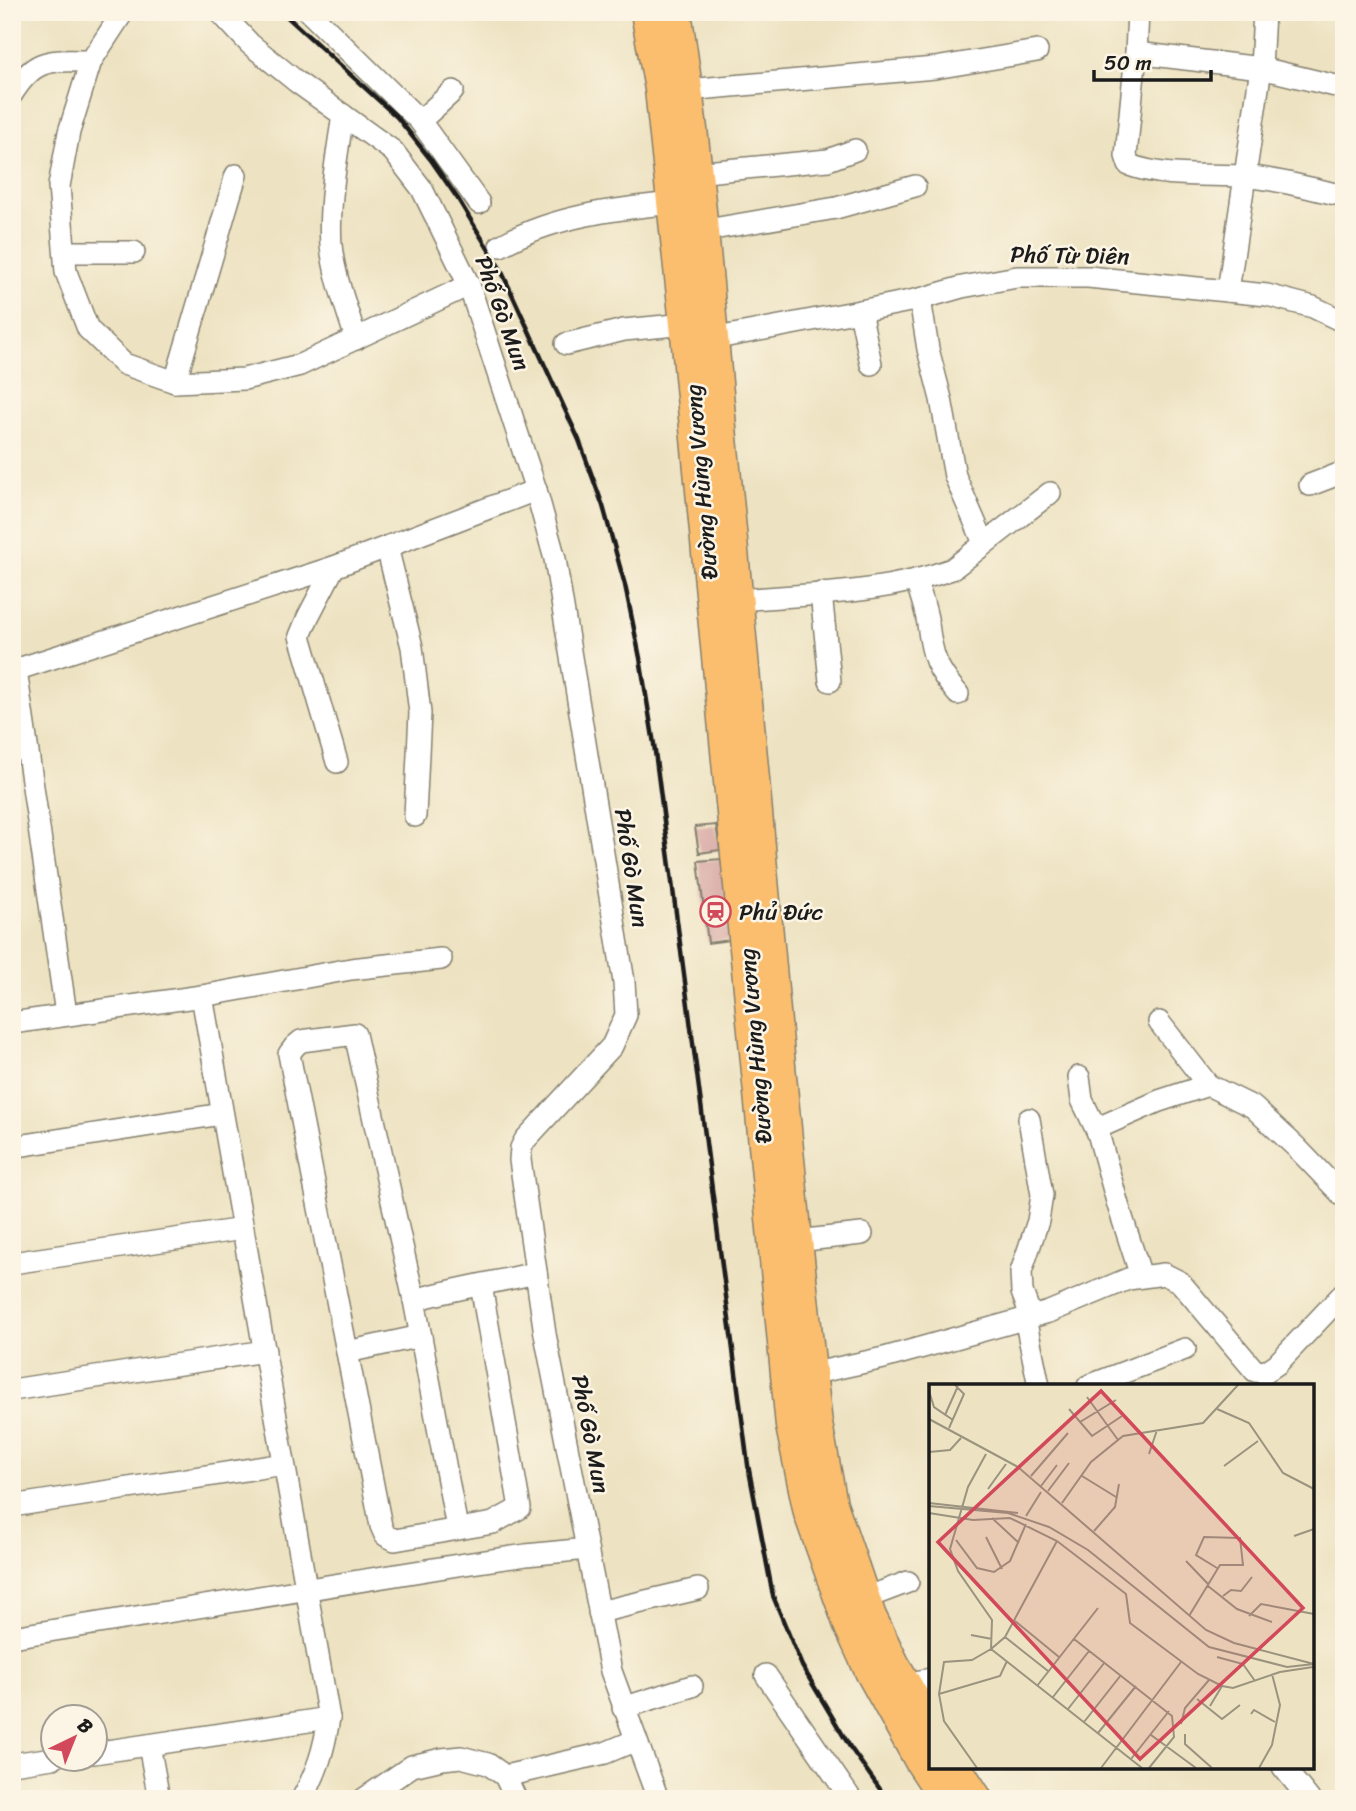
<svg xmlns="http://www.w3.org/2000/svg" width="1356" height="1811" viewBox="0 0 1356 1811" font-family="Sriracha,sans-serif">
<rect width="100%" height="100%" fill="#fcf5e5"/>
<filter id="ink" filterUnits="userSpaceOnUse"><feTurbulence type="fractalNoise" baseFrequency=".0143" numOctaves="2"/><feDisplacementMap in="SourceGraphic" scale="14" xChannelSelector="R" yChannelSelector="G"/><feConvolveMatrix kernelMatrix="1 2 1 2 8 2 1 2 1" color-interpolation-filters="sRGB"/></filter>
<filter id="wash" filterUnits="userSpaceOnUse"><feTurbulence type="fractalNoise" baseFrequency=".00686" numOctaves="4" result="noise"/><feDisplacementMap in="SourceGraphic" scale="28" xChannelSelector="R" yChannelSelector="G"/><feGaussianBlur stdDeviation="1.57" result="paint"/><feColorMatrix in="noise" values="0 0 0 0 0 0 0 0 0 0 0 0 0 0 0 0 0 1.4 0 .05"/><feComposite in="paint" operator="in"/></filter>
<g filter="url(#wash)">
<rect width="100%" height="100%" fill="#ede2c1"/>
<g id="blocks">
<g fill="#d29c9a">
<path d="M716,825l4,25 -21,3 -4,-26z"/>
<path d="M721,859l10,81 -23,3 -10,-82z"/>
</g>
</g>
</g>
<g filter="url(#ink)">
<use href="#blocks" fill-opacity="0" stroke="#847f6e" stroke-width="2"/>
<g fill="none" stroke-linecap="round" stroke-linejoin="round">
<defs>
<g id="minor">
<path d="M220,12l30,32 47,38 96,69 29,38 47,96 67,205 19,69 69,423 2,33 -14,31 -87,94 -4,8 -1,12 25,174 66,337 47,128"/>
<path d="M309,12l111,109 59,82"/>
<path d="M1138,12l-2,41 -10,103 3,9c35,13 76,9 113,11 35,3 68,12 102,20"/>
<path d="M1136,53l125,15 83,20"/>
<path d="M91,61l-22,71 -10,54 7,86 22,57 36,35 51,18 69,-3 56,-14 169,-80"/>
<path d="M687,90l248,-22 102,-17"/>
<path d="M12,94c24,-38 38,-33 79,-33l32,-49"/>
<path d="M343,115c-6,39 -15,90 -12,130 3,31 16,64 25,94"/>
<path d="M420,121l33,-30"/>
<path d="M695,173l133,-13 27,-10"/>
<path d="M701,231l135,-23 79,-22"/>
<path d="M500,246c53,-30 114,-37 173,-43"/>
<path d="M65,252h69"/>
<path d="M1228,291l33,-223 3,-56"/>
<path d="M920,299l8,50 13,50 14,77 29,67"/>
<path d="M860,311l11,53"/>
<path d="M712,339l148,-28 60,-12 42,-12 55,-10h71l179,18 46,12 31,15"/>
<path d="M566,344l58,-14 62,-6"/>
<path d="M175,382l61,-207"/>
<path d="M1310,485l34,-13"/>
<path d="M387,547l25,100 8,66 -5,103"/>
<path d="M334,567l-26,50 -8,19 37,126"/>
<path d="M916,580c4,14 10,29 12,44 4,32 8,45 30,70"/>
<path d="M821,593l9,88"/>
<path d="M737,600c72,-6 147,-6 215,-31l98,-76"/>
<path d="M16,670l50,344"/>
<path d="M12,671l322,-104 202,-77"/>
<path d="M202,996l127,722c-5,32 -11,52 -27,81"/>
<path d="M1159,1022l49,63 45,22 43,40 48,50"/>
<path d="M12,1023l190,-27 149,-27 90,-10"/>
<path d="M1079,1077l3,23 16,33"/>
<path d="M1029,1119l13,76 -4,26 -17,51 1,20 9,24"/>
<path d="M12,1147l210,-33"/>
<path d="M796,1241l66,-7"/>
<path d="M12,1263l231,-34"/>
<path d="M1141,1276l-23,-71 -20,-72 2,-6 59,-26 49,-16"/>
<path d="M481,1285l39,223 -27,15 -98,17 -10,-5 -4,-9 -92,-472 6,-8 6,-5 54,-7 59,266c40,-11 82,-18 122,-27"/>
<path d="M414,1300l43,228"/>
<path d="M1025,1318l14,68"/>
<path d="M347,1352l74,-16"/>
<path d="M810,1374l74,-16 165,-46 79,-33 36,-5 16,8 75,89 10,1 12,-8 67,-71"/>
<path d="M1088,1386l97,-37"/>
<path d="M12,1390l253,-39"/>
<path d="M12,1506l272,-42"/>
<path d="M863,1599l45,-17"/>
<path d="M599,1612l99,-23"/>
<path d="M12,1637l446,-72 68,-10 61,-6"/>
<path d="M766,1675l85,124"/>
<path d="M904,1684l27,-5"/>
<path d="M623,1708l69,-22"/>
<path d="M149,1745l10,54"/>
<path d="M94,1753l235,-35"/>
<path d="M12,1764l41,-6"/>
<path d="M1283,1767l26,32"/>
<path d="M505,1776l11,23"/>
<path d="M364,1799l48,-33 30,-7 19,-2 27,7 17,12 100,-23 31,-13"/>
</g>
<g id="highway">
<path d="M647,12l14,77 25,235 106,1102 18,87 40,112 21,46 50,90 25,38"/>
<path d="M675,12c22,141 33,284 46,426 33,328 57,658 95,986l15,80 39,113 23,47 38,65"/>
<path d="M955,1767l21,32"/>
</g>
</defs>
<use href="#minor" stroke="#847f6e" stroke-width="24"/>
<use href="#highway" stroke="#847f6e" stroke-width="35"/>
<use href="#minor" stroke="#fff" stroke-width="21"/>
<use href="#highway" stroke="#fbbe6e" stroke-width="32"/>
<path stroke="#1c1c1c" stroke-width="4.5" d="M282,12l115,105 34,43 27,39 43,71 78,170 24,66 22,79 15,73 14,86 94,721 25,131 29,70 48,81 37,52"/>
</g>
</g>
<defs>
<symbol id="station-ring" viewBox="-11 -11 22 22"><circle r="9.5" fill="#fcf5e5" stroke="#d1495b" stroke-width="1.5"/><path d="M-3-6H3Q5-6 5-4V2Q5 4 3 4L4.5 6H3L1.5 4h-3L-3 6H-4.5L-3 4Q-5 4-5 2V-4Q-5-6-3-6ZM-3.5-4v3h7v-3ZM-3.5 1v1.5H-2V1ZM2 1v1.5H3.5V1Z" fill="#d1495b"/></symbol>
</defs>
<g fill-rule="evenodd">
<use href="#station-ring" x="698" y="894" width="35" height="35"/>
</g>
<g text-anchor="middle" stroke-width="5" stroke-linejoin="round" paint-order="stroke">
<g font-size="23" fill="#1c1c1c" stroke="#fcf5e5">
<text transform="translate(1070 255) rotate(1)" y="8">Phố Từ Diên</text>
<text transform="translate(503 313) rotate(70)" y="8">Phố Gò Mun</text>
<text transform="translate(701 482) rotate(-95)" y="8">Đường Hùng Vương</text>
<text transform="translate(632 868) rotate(81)" y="8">Phố Gò Mun</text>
<text transform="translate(755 1046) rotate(-95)" y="8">Đường Hùng Vương</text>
<text transform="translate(591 1434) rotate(79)" y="8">Phố Gò Mun</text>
</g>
<g font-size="23" fill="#1c1c1c" stroke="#fcf5e5" text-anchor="start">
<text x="739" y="920">Phủ Đức</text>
</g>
</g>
<g transform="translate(929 1384)">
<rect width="385" height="385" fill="#ede2c1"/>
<path fill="none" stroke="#99937f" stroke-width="2" d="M0,7l5,16 19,13M158,13l31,43M140,25l23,27 30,-20M288,25l32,14 34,50 31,16M16,31l13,-29M0,35l89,48 188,163 28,13 80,21M151,38l36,-22M20,44l15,-34 -9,-9M0,68l21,-2 11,-12M220,70l8,-24M295,82l34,-25M102,92l37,-43M153,92l34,21M112,102l16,-21M59,105l18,-25M119,107l21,-28M0,119l89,10M133,119l29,-41 32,-26 80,-13 35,-38M0,122l79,7 41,14 39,23 121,97 78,20 27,-3M0,129l44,7 37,-2 47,23 69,53 4,29 68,51 24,12 11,2 47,-16 33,-5M97,132l15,-24M63,134l27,25M165,147l21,-24 4,-23M365,152l20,-7M57,153l16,32M27,156l21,28 17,4 16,-11 16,-37M128,157l-52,96 -14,12 151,119M257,177l23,24M279,202l29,23 35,13M294,212l8,-6 10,1 11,-14M260,232l31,-51h23l-3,-27 -36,-1 -8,18 21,13M320,232l12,-12 53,10M86,237l44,36M42,251l21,4M76,253l43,34M145,255l98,77 2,21 -25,31M288,273l26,7 12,17M108,302l61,-78M10,310l61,-18 7,-15M124,313l36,-46M268,315l25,20 18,-14M281,322l12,-20M139,325l37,-47M322,330l3,-4 21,12M155,338l37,-47M252,340l4,-16 24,-28M169,349l38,-47M256,350v10l27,24M222,351l45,33M202,375l38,-48M48,384l-33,-47 -5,-27 5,-32 28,-2 19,-11 1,-29 -34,-49 -8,-22 18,-62 18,-33M172,384l80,-106M330,384l13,-23 8,-40 -8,-31"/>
<path fill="#d1495b" fill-opacity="0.15" stroke="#d1495b" stroke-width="3.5" d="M172,7l202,217 -163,151 -202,-217z"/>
<rect width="385" height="385" fill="none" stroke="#1c1c1c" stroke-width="3.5"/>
</g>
<rect width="1356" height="1811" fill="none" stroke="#fcf5e5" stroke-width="42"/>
<g transform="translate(74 1738) rotate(43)"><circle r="33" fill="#fcf5e5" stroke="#a29e95" stroke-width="2"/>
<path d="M0-5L12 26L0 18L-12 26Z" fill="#d1495b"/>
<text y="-10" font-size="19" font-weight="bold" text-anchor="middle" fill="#1c1c1c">B</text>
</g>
<path d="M1094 70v10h117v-10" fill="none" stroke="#1c1c1c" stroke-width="3.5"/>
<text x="1104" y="70" font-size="21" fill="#1c1c1c" stroke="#fcf5e5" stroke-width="5" paint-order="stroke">50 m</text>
</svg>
